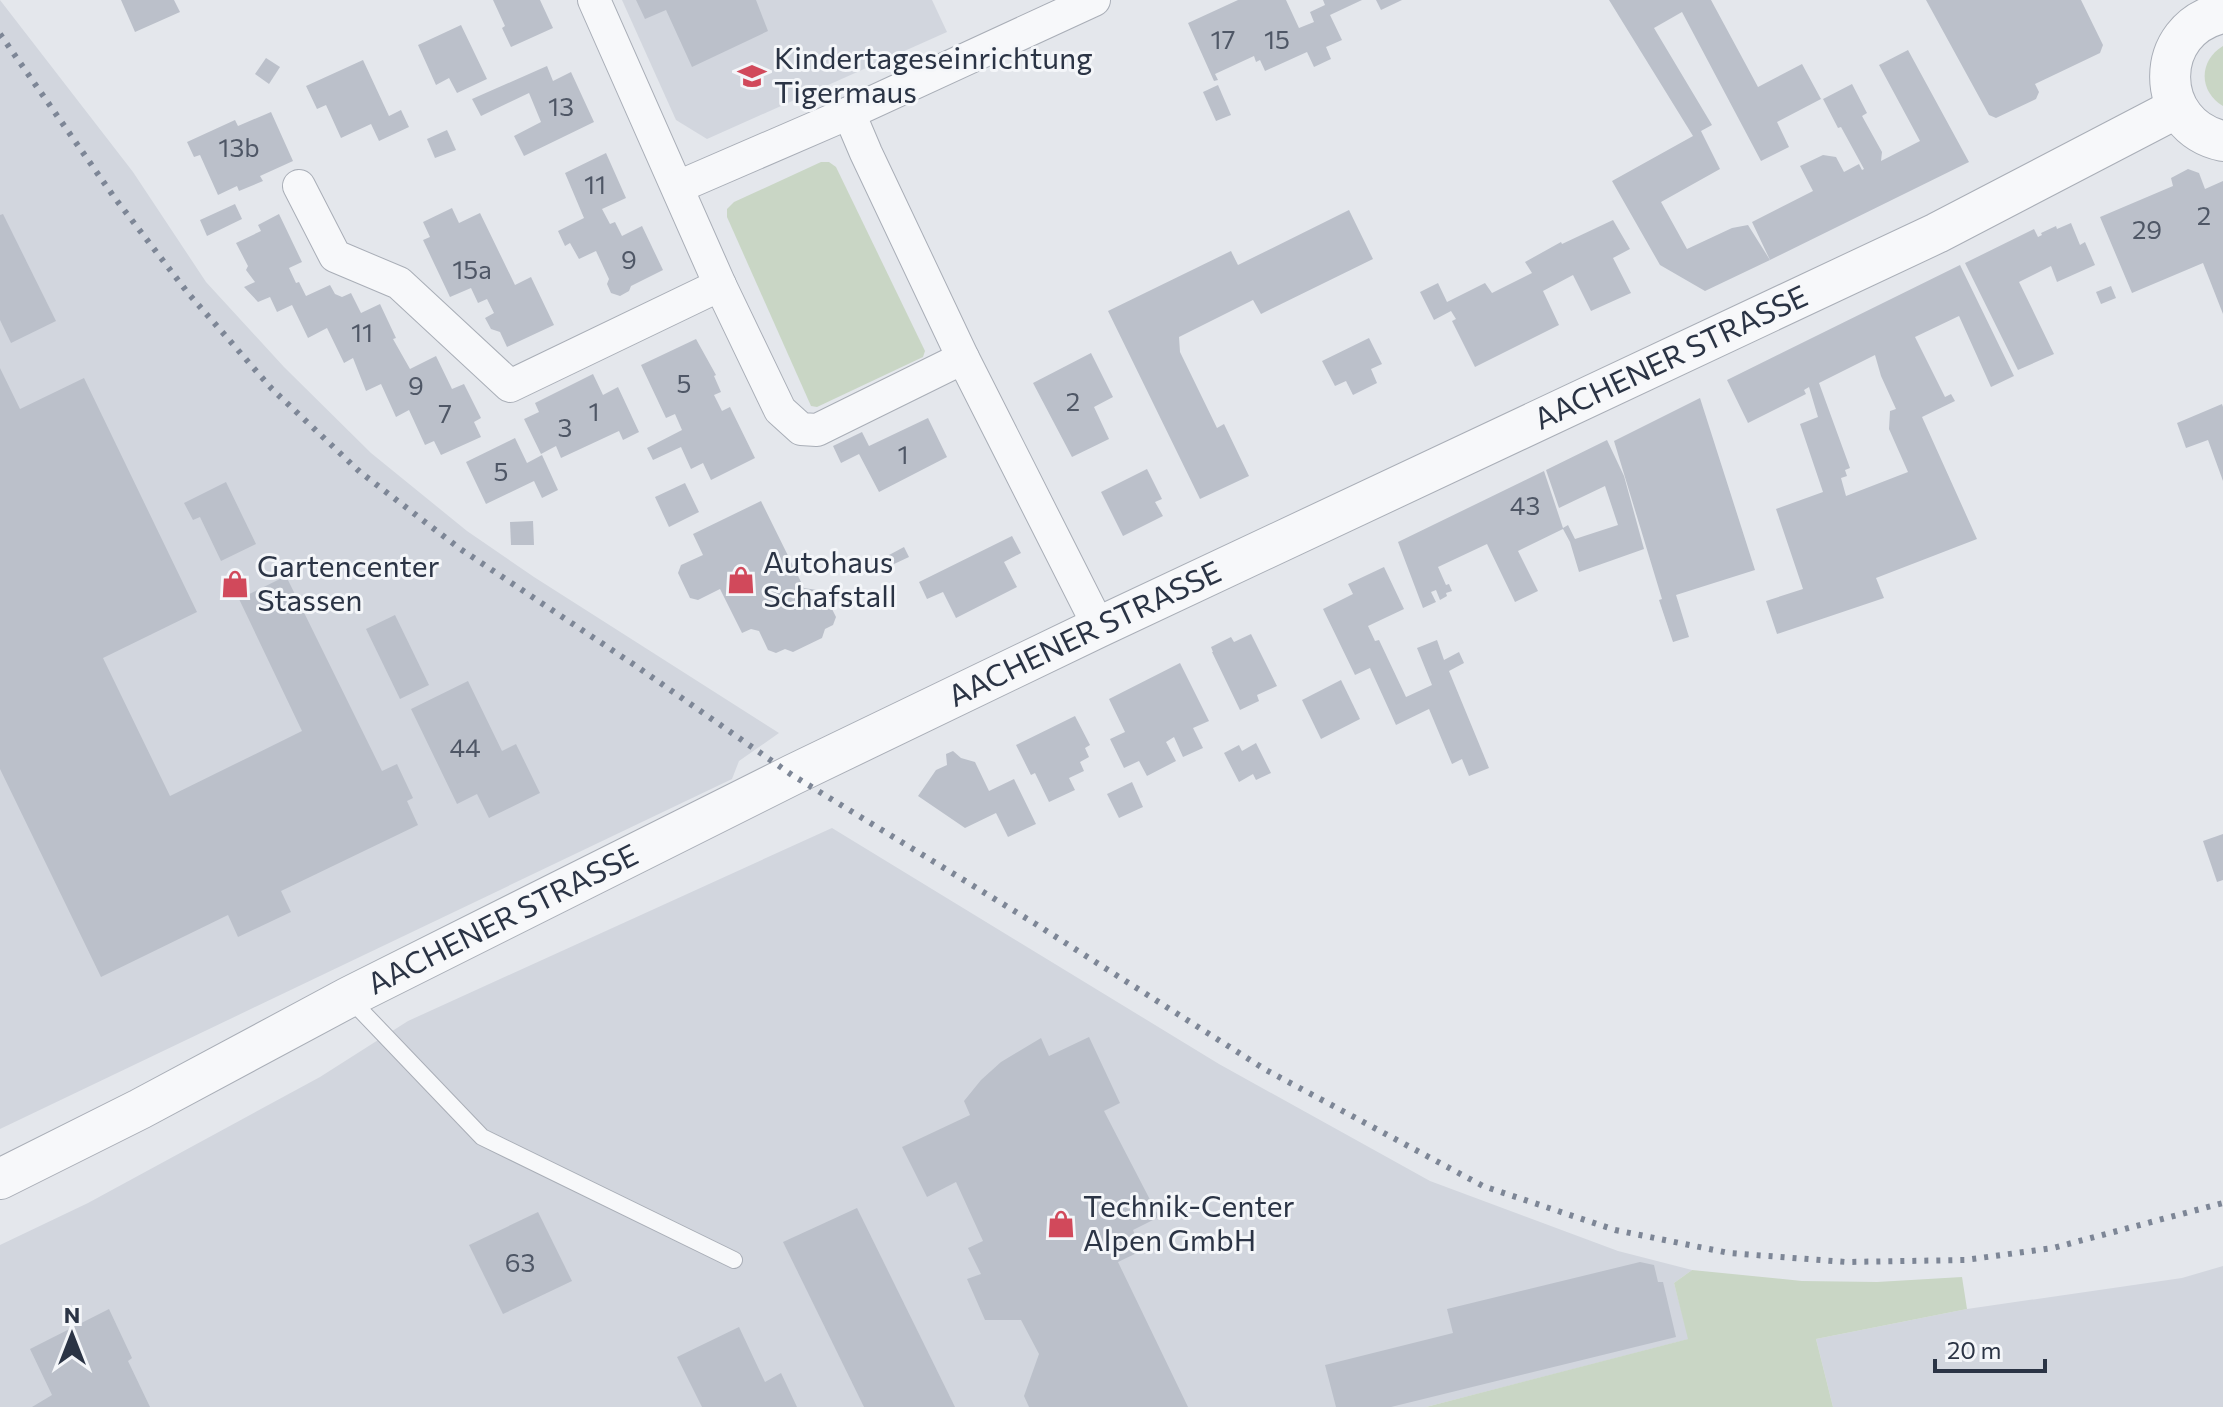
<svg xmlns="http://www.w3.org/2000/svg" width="2223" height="1407" viewBox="0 0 2223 1407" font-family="Commissioner,sans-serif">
<rect width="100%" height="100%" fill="#e4e7ec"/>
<g fill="#d2d6de">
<path d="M0,0l133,172 73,110 78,85 87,86 96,78 67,46 245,156 -40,28 -7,18 -732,350z"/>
<path d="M622,0h310l15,32 -240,107 -31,-19z"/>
<path d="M832,828l387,236 211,117 188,70 74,19 -18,13 15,56 -263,68h-1426v-162l88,-42 232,-126 88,-56z"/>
<path d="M2223,1266v141h-390l-17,-68 151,-30 215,-31z"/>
</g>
<g fill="#c9d6c5">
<path d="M2223,46v60c-24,-14 -25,-45 0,-60z"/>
<path d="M821,162h8l7,5 89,184 -2,6 -106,50 -6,-1 -84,-189v-8l7,-7z"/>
<path d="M1692,1270l110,11 75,1 85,-5 5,32 -151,30 17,68h-407l262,-68 -14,-56z"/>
</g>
<g fill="#bbc0ca" fill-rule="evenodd">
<path d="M121,0h53l6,12 -45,20z"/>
<path d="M493,0h47l13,28 -42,19 -9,-19 3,-2z"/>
<path d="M636,0h120l12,31 -76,36 -26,-57 -21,9z"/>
<path d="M1238,0h48l13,28 15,-6 -4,-10 15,-7 -2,-5h39l-32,15 12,25 -16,7 5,12 -17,8 -7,-15 -42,19 -5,-11 -4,2 -2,-6 -39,18 3,6 -4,1 -26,-58z"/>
<path d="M1376,0h26l-21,10z"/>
<path d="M1609,0h102l47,87 44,-23 19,35 -44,23 12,25 -28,14 -79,-149 -28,16 58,97 -11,6 19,38 -59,33 26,47 45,-21 16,-3 22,35 -65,31 -45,-26 -48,-84 81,-45z"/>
<path d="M1926,0h155l22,45 -3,8 -65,31 4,8 -3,7 -40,19 -7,-3z"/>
<path d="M461,25l26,54 -30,14 -8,-15 -13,7 -18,-40z"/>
<path d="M1908,50l61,112 -199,98 -18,-38 61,-31 -13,-25 23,-11 13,2 8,15 15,-8 3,6 2,-1 -23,-42 -3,1 -15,-29 29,-15 15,29 -5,3 20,36 -1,9 39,-20 -41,-76z"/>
<path d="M266,58l14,9 -11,17 -14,-10z"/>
<path d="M363,60l26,56 12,-6 8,17 -30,14 -8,-17 -30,14 -15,-33 -9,4 -11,-23z"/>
<path d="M547,66l6,15 18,-9 23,50 -70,34 -10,-20 27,-14 -12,-29 -48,23 -9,-17z"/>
<path d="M1218,85l13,30 -15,6 -13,-29z"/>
<path d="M271,112l22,49 -33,15 3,5 -24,10 -2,-5 -19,9 -18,-40 -6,2 -7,-15 48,-22 3,6z"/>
<path d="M447,130l9,20 -21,8 -8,-19z"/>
<path d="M606,153l20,45 -24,11 8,15 5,-2 7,14 20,-10 21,44 -32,16 -2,5 -9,5 -9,-3 -4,-9 2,-5 -13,-28 -17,8 -9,-16 -5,3 -7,-15 26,-13 -19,-45z"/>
<path d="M2188,169l11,4 6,16 18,-8v133l-20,-51 -71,30 -32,-76 73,-31 -2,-8z"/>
<path d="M235,204l7,15 -35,17 -7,-16z"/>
<path d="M452,208l7,15 21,-10 35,72 16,-8 23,48 -47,22 -7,-15 -9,-3 -6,-11 9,-5 -7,-14 -9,4 -7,-15 -21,9 -27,-57 7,-3 -7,-15z"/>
<path d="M1349,210l24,49 -112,55 -8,-14 -74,37 1,15 37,76 7,-4 25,52 -49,23 -92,-188 123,-60 7,14z"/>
<path d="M3,214l53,107 -45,22 -11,-23v-105z"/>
<path d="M279,214l23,48 -13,6 7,15 3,-1 7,14 24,-11 5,9 7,3 9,-4 10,20 19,-9 16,34 -3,1 17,30 26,-13 16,33 12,-5 17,34 -7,4 7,15 -40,18 -7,-14 -9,4 -16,-35 -13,7 -15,-33 -15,7 -13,-33 -9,5 -17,-35 -19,10 -16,-33 -15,7 -7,-15 -12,5 -14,-15 11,-5 -9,-12 2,-4 -12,-23 25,-12 -3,-6z"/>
<path d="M1613,220l17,29 -17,9 18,35 -40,18 -18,-36 -30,16 16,34 -84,42 -23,-46 4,-2 -5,-8 -17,9 -14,-28 18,-9 9,19 38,-19 7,10 40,-20 -7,-11 36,-20 1,2z"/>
<path d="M2071,223l9,22 5,-3 10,23 -38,17 -6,-16 -32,16 35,72 -36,16 -53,-107 69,-34 4,8 4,-2 -1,-2 15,-7 1,3z"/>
<path d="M1960,265l54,111 -23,11 -32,-71 -44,21 30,60 6,-3 4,7 -33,16 55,122 -101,39 8,20 -107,36 -11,-33 37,-12 -27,-80 47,-17 -23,-68 18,-7 -9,-30 -5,3 2,4 -58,29 -21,-43zM1875,355l6,21 15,33 -6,2 -1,18 19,43 -62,24 -5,-18 6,-2 -2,-6 5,-2 -31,-85z"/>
<path d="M2111,286l5,12 -15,6 -5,-12z"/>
<path d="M1369,338l13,26 -11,5 6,14 -24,12 -7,-14 -11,5 -13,-25z"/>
<path d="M696,339l20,36 -2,1 7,16 -7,3 8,16 8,-4 25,51 -44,22 -8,-17 -12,6 -10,-22 -28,13 -6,-12 35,-18 -7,-16 -9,4 -25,-53z"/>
<path d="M1091,353l22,44 -19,10 15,32 -37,18 -39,-74z"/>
<path d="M0,368l20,41 64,-31 113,234 -94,46 67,138 132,-65 -63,-132 47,-23 96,195 15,-7 16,34 -6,3 11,24 -137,66 10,21 -53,25 -10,-22 -127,62 -101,-208z"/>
<path d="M593,374l10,21 15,-8 21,45 -16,8 -4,-9 -58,27 -5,-12 -15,8 -17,-35 15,-7 -4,-9z"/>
<path d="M1700,398l55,172 -79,25 13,42 -16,5 -14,-42 3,-1 -48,-158z"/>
<path d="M2222,404l1,3v74l-15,-41 -22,8 -9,-25z"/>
<path d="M928,418l19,39 -68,35 -20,-38 -18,9 -8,-17 29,-14 7,14z"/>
<path d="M515,438l12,25 15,-8 16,35 -16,8 -8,-17 -48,23 -20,-42z"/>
<path d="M1607,440l17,36 20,73 -65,23 -9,-30 -7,-13 -45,22 20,40 -23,11 -28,-58 -49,23 8,18 3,-1 3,7 -6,2 1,3 -7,4 -4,-10 -5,2 5,10 -13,6 -25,-66 146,-71 19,57 5,-3 7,14 43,-14 -13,-39 -46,22 -13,-38z"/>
<path d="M1147,469l15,30 -7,3 8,14 -40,20 -22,-44z"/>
<path d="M226,482l30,62 -35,17 -21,-44 -7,3 -9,-17z"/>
<path d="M685,483l14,29 -30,15 -14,-30z"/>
<path d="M761,501l43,87 19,3 13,26 -3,8 -8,4 -3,9 -29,14 -8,-3 -9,4 -8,-3 -9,-19 -8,-2 -9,4 -22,-44 -22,11 -8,-2 -12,-25 3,-8 22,-10 -10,-21z"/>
<path d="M533,521l1,24h-23l-1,-23z"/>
<path d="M1012,536l9,17 -17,9 13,25 -61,31 -13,-26 -16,7 -8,-17z"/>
<path d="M904,547l5,10 -15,7 -5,-9z"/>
<path d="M1384,567l20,42 -36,17 7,15 4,-1 27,57 26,-12 -15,-37 20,-8 7,20 15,-8 5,11 -15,8 40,97 -20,8 -7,-17 -10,5 -23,-55 -33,16 -26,-57 -15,7 -32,-66 30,-15 -5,-10z"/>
<path d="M395,615l34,70 -29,14 -34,-70z"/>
<path d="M1251,634l26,52 -20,9 2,6 -19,9 -28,-58h1l-2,-5 20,-10 3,5z"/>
<path d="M1180,663l29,58 -16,7 10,20 -20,9 -9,-20 -8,5 10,19 -29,15 -8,-15 -15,7 -14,-29 15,-7 -16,-33z"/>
<path d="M1341,680l19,39 -39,20 -19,-39z"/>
<path d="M468,681l34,70 14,-7 24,49 -51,25 -12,-24 -20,10 -46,-95z"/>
<path d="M1075,716l15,29 -5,3 4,9 -9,5 4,9 -15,7 6,12 -26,12 -14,-29 -4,2 -15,-30z"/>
<path d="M1256,743l15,30 -15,7 -3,-6 -14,8 -15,-29 15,-8 3,6z"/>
<path d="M953,751l8,7 14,4 14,29 25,-12 22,45 -28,13 -12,-24 -31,15 -47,-32 18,-26 11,-5 -1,-11z"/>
<path d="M1132,782l11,25 -24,11 -12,-24z"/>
<path d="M2223,834v46l-6,2 -14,-41z"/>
<path d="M1089,1037l31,66 -16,8 55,106 -26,13 8,21 -23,11 70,145h-159l-5,-11 15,-42 -18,-34h-36l-18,-41 14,-5 -13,-26 15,-7 -27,-59 -29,15 -25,-50 68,-32 -6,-14 17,-21 20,-18 40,-24 8,18z"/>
<path d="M857,1208l98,199h-91l-81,-165z"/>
<path d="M538,1212l34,69 -69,33 -34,-69z"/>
<path d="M1640,1262l14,3 4,17h5l13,55 -285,70h-55l-11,-42 128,-32 -6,-24z"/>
<path d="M109,1309l23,49 -4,3 22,46h-118l20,-12 -22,-46z"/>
<path d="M739,1327l26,55 16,-9 16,34h-95l-25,-50z"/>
</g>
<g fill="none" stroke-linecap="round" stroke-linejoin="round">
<defs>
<path id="service" d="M350,999l132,138 252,123"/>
<g id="minor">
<path d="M594,0l126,285 60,125 21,19 16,1 146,-72"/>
<path d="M849,113l17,40 97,205 136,269"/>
<path d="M299,186l36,70 64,27 111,103 210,-101"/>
<path d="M678,187l171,-74 245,-113"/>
</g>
<g id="tertiary">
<path d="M2223,13c-71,15 -70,113 0,128"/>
<path id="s1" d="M0,1179l140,-70 209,-112 443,-222 307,-148 838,-394 240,-125"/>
</g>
</defs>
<use href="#service" stroke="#a9aeb7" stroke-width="18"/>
<use href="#minor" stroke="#a9aeb7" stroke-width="34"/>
<use href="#tertiary" stroke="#a9aeb7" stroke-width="42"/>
<use href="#service" stroke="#f7f8fa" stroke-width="16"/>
<use href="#minor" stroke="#f7f8fa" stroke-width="32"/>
<use href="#tertiary" stroke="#f7f8fa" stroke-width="40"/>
<path stroke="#7d8696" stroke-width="6" stroke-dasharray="4 8" stroke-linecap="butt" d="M0,34l114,163 74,96 84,96 88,83 99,76 177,118 156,109 242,148 232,147 217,116 132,44 114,23 117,9 119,-2 88,-12 170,-45"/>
</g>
<defs>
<symbol id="school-bare" viewBox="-9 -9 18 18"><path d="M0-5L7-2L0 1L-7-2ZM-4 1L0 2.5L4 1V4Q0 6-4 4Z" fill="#d1495b" stroke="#f4f6f9" stroke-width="2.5" paint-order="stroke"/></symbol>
<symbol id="shop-bare" viewBox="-9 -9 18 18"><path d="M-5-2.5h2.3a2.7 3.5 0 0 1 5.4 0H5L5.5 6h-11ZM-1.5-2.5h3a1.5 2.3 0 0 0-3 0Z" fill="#d1495b" stroke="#f4f6f9" stroke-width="2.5" paint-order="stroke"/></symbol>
</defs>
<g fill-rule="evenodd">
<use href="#school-bare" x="732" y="56" width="40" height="40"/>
<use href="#shop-bare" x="721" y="560" width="40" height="40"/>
<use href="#shop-bare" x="215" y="564" width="40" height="40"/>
<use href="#shop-bare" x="1041" y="1204" width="40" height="40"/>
</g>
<g text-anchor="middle" stroke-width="6" stroke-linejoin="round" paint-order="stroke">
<g font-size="26" fill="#4f5766">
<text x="1223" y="49">17</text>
<text x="1277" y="49">15</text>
<text x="561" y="116">13</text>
<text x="239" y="157">13b</text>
<text x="595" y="194">11</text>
<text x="2204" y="225">2</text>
<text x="2147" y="239">29</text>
<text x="629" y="269">9</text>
<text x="472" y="279">15a</text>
<text x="362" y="342">11</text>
<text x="684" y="393">5</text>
<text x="416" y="395">9</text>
<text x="1073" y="411">2</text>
<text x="594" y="421">1</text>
<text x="445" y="423">7</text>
<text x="565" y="437">3</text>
<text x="903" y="464">1</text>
<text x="501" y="481">5</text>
<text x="1525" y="515">43</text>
<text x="465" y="757">44</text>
<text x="520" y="1272">63</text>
</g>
<g font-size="30" fill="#2b3445" stroke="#f4f6f9" text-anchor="start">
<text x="774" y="69">Kindertageseinrichtung<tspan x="774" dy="34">Tigermaus</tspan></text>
<text x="763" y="573">Autohaus<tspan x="763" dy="34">Schafstall</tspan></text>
<text x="257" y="577">Gartencenter<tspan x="257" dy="34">Stassen</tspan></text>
<text x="1083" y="1217">Technik-Center<tspan x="1083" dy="34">Alpen GmbH</tspan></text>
</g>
<g font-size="30" fill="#2b3445" stroke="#f4f6f9">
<text dy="10" stroke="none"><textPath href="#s1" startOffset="1862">AACHENER STRASSE</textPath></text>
<text dy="10" stroke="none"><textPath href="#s1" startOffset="1214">AACHENER STRASSE</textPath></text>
<text dy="10" stroke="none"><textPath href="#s1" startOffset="566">AACHENER STRASSE</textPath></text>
</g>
</g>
<g transform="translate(72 1335)" stroke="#f4f6f9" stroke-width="6" paint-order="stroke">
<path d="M0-6L14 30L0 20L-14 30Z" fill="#2b3445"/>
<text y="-12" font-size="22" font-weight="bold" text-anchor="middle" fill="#2b3445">N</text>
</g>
<path d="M1935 1359v12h110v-12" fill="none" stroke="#2b3445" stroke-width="4"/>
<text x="1947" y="1359" font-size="24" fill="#2b3445" stroke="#f4f6f9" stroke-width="6" paint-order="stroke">20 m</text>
</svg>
